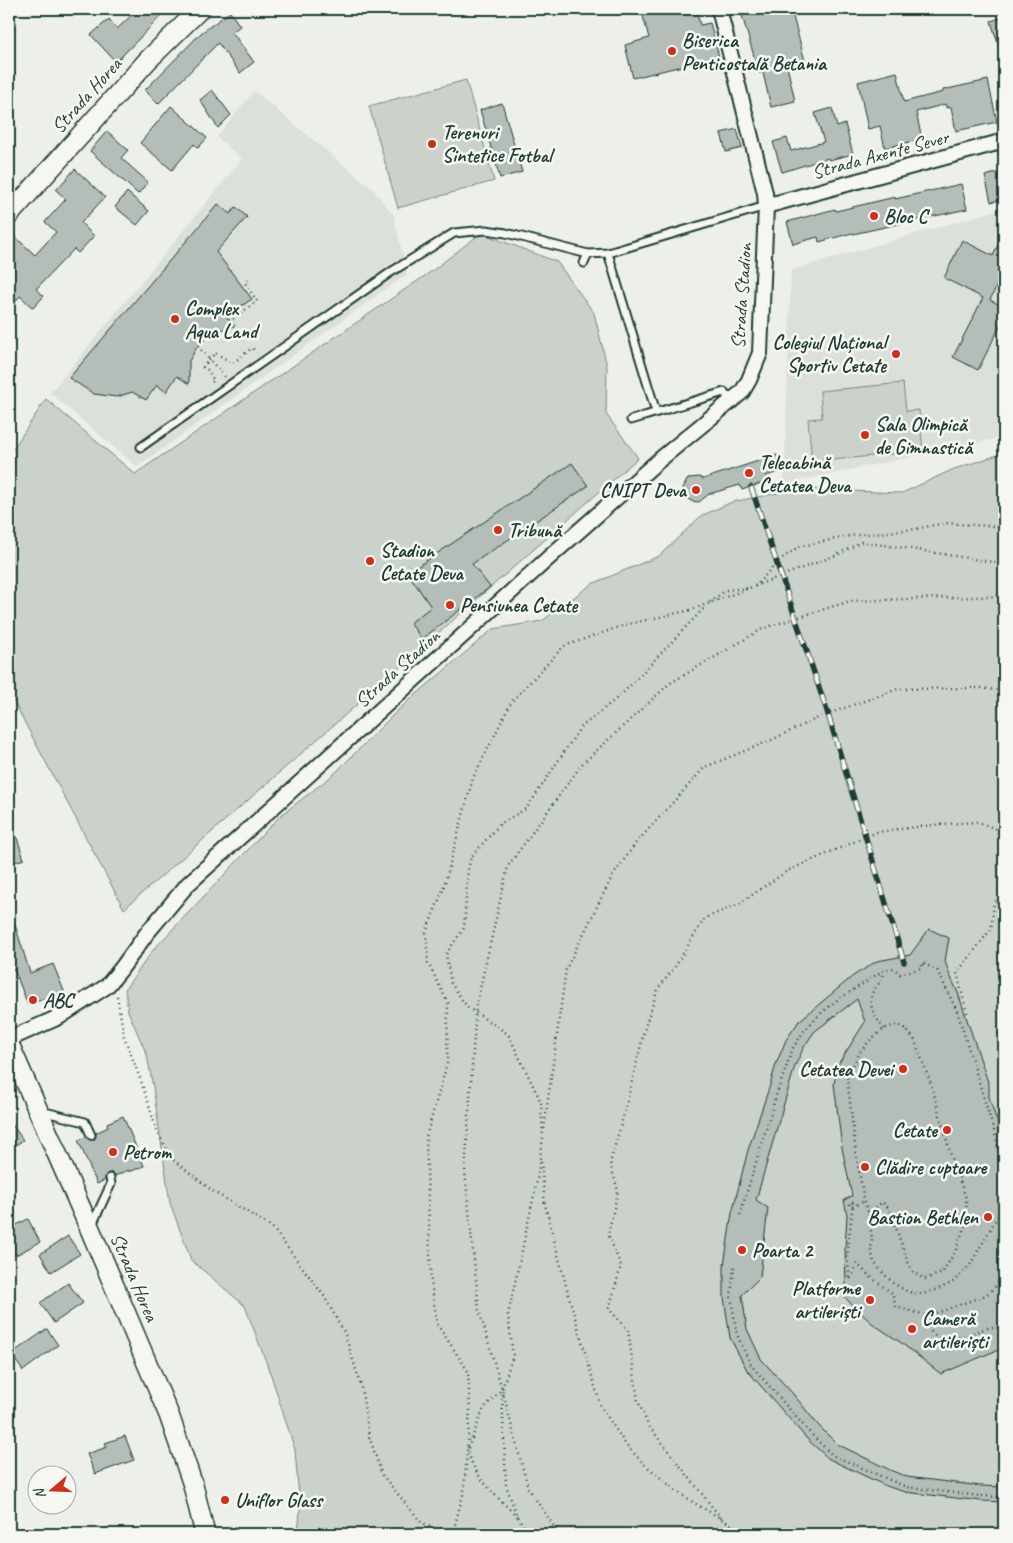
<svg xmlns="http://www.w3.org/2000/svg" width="1013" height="1543" viewBox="0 0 1013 1543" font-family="Caveat,sans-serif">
<rect width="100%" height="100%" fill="#edefea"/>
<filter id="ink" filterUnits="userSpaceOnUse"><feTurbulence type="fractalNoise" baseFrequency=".02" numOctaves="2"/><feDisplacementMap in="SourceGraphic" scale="10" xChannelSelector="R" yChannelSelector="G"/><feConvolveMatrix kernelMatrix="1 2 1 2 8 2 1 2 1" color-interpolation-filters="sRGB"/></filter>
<g filter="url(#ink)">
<g fill="#dce0db">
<path d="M254,91l119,98 21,27 13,58 -270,193 -87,-74 192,-234 -25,-22z"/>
<path d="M1004,208v229l-220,47 7,-214z"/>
</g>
<g fill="#cbd2cc" stroke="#758880">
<path d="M466,80l28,101 -96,27 -29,-102z"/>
<path d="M481,233l76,29 37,51 13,53 -1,48 32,44 -514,451 -115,-216v-238l37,-56 89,75 297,-203z"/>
<path d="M903,383l3,28 13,-1 4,41 -111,11 -4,-43 14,-1 -2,-27z"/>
<path d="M1004,453v1081h-706l2,-23 -5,-61 -24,-75 -26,-69 -54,-46 -21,-57 -17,-116 -6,-32 -19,-44 -3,-22 29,-40 126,-133 53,-41 65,-65 95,-81 49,-8 50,-37 67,-28 42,-40 31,-14 67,-13 103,4 52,-24z"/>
</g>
<g fill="#b4bdb8" stroke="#1f3d34">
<path d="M138,9h30l-52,53 -25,-27 18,-16 8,10z"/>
<path d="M641,9h55l4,16 10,-2 9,34 -86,21 -8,-33 24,-7z"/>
<path d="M740,9h51l14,52 -18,5 8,35 -24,6 -8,-34h-4z"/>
<path d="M230,12l10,14 -8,6 22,30 -14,11 -22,-30 -60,61 -13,-14 56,-57z"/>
<path d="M1004,17v36l-3,1 -10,-33z"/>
<path d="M897,72l7,30 39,-10v-2l45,-10 9,42 -41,9 -5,-24 -5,1v-4l-30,8 6,27 -37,9 -5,-22 -12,3 -10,-47z"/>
<path d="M212,90l19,25 -13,13 -18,-28z"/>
<path d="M502,103l20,69 -22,6 -20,-68z"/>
<path d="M171,106l36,32 -9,10 -4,-4 -22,26 -32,-27z"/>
<path d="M832,108l5,19 8,-3 8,30 -24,6 -1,-2 -46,14 -9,-30 14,-4 4,13 33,-9 -9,-29z"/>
<path d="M737,129l5,19 -16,4 -5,-19z"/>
<path d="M107,131l21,19 -7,8 27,24 -10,12 -48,-43z"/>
<path d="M75,169l30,28 -24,26 13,13 -16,17 -4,-4 -38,40 8,7 -11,12 -13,-12 -11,13v-78l26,24 21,-23 -11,-10 21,-23 -10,-9z"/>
<path d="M1004,171v28l-13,3 -6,-26z"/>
<path d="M961,184l6,25 -114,25 -1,-1 -33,9 -1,-5 -25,7 -6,-22 48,-13 1,2 59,-14v2z"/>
<path d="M127,192l22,19 -12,14 -22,-18z"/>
<path d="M218,204l12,10 6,-7 11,10 -31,35 36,47 -26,17 9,10 -14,4 -12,6 -12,11 -8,14v23l-12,-8 -11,16 -9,-7 -11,15 -14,-8 -15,5 -23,-3 -25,-16z"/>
<path d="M1004,231v40l-14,29 14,7v11l-26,52 -25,-13 30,-59 -39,-20 18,-38 31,16z"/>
<path d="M777,455l5,16 -16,5 2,5 -26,9 -2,-5 -31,9 -10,8 -8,-1 -6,-5 -2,-8 4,-8 3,-2 9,-1 4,2z"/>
<path d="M572,463l16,23 -116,78 18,23 -68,52 -12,-16 21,-16 -23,-34z"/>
<path d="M11,820l13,39 -15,5v-43z"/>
<path d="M9,912h2l19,61 23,-9 11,27 -36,14 -14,-36 -5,2z"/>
<path d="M929,929l20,9 -4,23 4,12 9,20 25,74 6,18v12l15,45v208l-9,1 -54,23 -41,-32 -27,-18 -19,-17 -13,-14 5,-7 -1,-38 2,-33 -3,-15 8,-4 -10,-48 -8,-64 3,-18 28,-44 -8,-23 -43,33 -10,15 -9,19 -39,134 12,8 -8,69 -18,18 5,34 14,30 33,36 24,30 19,19 53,26 17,7 74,9 23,1v15l-23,-1 -76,-9 -19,-6 -57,-27 -22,-20 -60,-69 -17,-32 -6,-41v-32l8,-52 16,-63 22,-65 6,-21 10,-24 13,-19 54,-45 24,-15 33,-6z"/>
<path d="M123,1116l21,50 -15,6v-2l-14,6 -3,-3h-3l-4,3v4l-8,4 -19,-44 8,-3 4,3h4l2,-4v-3l12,-6 -1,-4z"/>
<path d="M9,1120l14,20 -14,10z"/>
<path d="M28,1219l12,23 -24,13 -7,-13v-13z"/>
<path d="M68,1236l12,18 -29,18 -11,-18z"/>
<path d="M68,1283l15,20 -29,20 -14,-20z"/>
<path d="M47,1329l11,16 -35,26 -12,-17z"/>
<path d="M125,1436l9,24 -39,14 -8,-20 20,-7 -2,-4z"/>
</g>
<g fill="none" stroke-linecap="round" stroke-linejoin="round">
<defs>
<g id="service">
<path d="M608,253l48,159"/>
<path d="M584,263l4,-9"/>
<path d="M631,420l93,-28 7,9"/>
<path d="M141,447l250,-175 63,-39 32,-3 20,3 82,21 20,-1 158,-47"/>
<path d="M41,1111l44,11 6,13"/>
<path d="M91,1227l20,-43 -1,-6"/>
</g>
<g id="minor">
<path d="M766,206l238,-65"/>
<path d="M9,1039l50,-22 48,-31 14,-17 26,-36 41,-49 366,-331 104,-92 84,-69 7,-12 11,-27 6,-147 -1,-13 -46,-184"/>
</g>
<g id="secondary">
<path d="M9,215l139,-155 52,-51"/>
<path d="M9,1044l81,185 79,186 24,70 12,49"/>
</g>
</defs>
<use href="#service" stroke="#1f3d34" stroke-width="11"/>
<use href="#minor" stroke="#1f3d34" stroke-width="18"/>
<use href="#secondary" stroke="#1f3d34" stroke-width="22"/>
<g stroke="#1f3d34" stroke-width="2.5" stroke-dasharray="1 4" stroke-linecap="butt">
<path d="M233,319l24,-18 -12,-18 3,-3"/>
<path d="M201,350l24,27"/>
<path d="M212,382l2,-1 -6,-11 -5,-3 12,-14 18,10 19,-15 5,4"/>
<path d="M755,587l22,-25 21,-15 51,-11 66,-7 30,-6 59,4"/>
<path d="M710,602l16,-12 24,-2"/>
<path d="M117,996l7,40 17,45 16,50 15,28 42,33 58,35 52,69 21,38 16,52 8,50 13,39 39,47 24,12 9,-6"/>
<path d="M967,1013l-10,-40 34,-44 3,-26 10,-7"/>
<path d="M884,1029c-9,-12 -19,-27 -9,-41 5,-6 9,-9 9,-17"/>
<path d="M544,1129l22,-160 46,-92 24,-34 69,-76 62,-25 55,-26 76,-27 84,-1 22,3"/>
<path d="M541,1162l4,43 23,88 33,114 25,38 18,19 31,26 21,14 41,24 17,6"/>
<path d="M853,1202l-6,55 3,23 7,-16 16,15 19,14 4,14 33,9"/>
<path d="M853,1202l-4,1 2,4 14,-6"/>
<path d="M740,1215l36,-119 17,-48 11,-17 15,-16 17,-14 48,-31 10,-2 6,6 22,-6v-5l15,7 20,41 38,123 9,41"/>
<path d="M869,1215l13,-13 7,6 20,57 5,8 11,6 17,-6 13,-21 12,-32 -1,-22 -14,-39 -21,-75 -17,-45 -10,-12 -9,-2 -11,4 -13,10 -11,13 -13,25 9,77 8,45 5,16 3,24 -1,11 3,12 7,9 12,12 15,9 15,2 15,-5 14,-6 18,-18 34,-60"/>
<path d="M734,1267l-3,29 6,39 14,30 59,68 22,22 74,32 74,9 24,1"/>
<path d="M1004,1274l-8,12 -10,9 -57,21c-2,7 -2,12 4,18 14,14 43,-5 60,-7 3,0 8,2 11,3"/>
<path d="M502,1394l4,91 11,31 12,18"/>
<path d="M468,1448l16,-40 18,-19 11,-34 -5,-40 29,-134 6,-44 -2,-35 -33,-68 -41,-27 -16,-24 -5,-29 18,-26 4,-58 3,-13 29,-33 27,-16 53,-80 42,-34 84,-88"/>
<path d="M468,1453c8,26 30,45 49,63"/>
<path d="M721,1518l-73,-93 -10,-24 -10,-71 -19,-21 12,-43 -13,-32 10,-43 -8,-28 15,-53 21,-86 12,-35 16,-21 31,-50 34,-14 48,-33 90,-39 64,-8 37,-2 26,10"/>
<path d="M456,1534l-2,-6 10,-37 6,-80 -2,-40 -31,-47 -6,-43 -5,-144 21,-73 1,-61 -20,-40 -2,-31 17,-42 30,-112 39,-77 52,-55 64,-22 63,-14 146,-55 24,-13 51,7 92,15"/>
<path d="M559,1534l-31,-46 -26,-99 -23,-79 -14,-138 11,-166 32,-140 74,-102 87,-80 95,-56 86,-27 154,-5"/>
</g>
<use href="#service" stroke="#f6f6f2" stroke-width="7"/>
<use href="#minor" stroke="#f6f6f2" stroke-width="14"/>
<use href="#secondary" stroke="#f6f6f2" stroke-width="19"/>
<defs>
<path id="rail" d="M751,487l75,221 78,254"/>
</defs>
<use href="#rail" stroke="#1f3d34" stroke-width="5.5"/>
<use href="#rail" stroke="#f6f6f2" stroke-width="4" stroke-dasharray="11" stroke-linecap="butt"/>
</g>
</g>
<g fill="#c8321e" stroke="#f6f6f2" stroke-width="2">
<circle cx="672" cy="51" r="5"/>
<circle cx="432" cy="144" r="5"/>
<circle cx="874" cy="216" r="5"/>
<circle cx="175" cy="319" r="5"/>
<circle cx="896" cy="354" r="5"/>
<circle cx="865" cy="435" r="5"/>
<circle cx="749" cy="473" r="5"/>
<circle cx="696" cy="490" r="5"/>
<circle cx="498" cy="530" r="5"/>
<circle cx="370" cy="561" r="5"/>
<circle cx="450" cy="605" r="5"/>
<circle cx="33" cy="1000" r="5"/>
<circle cx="903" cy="1069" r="5"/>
<circle cx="947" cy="1130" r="5"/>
<circle cx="113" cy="1152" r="5"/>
<circle cx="865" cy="1167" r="5"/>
<circle cx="988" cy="1217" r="5"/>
<circle cx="742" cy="1250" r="5"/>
<circle cx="870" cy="1300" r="5"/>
<circle cx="912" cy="1329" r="5"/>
<circle cx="225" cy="1500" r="5"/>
</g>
<g text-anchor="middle" stroke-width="5" stroke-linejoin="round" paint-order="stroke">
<g font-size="20" font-weight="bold" fill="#1f3d34" stroke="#f6f6f2" text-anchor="start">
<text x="682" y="47">Biserica<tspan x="682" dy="23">Penticostală Betania</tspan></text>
<text x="442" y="139">Terenuri<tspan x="442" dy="23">Sintetice Fotbal</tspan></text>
<text x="884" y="223">Bloc C</text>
<text x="185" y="315">Complex<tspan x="185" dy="23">Aqua Land</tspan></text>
<text x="886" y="349" text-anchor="end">Colegiul Național<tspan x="886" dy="23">Sportiv Cetate</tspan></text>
<text x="875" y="431">Sala Olimpică<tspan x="875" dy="23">de Gimnastică</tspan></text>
<text x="759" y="469">Telecabină<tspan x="759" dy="23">Cetatea Deva</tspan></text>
<text x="686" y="497" text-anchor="end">CNIPT Deva</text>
<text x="508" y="537">Tribună</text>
<text x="380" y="557">Stadion<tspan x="380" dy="23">Cetate Deva</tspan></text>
<text x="460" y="612">Pensiunea Cetate</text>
<text x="43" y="1007">ABC</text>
<text x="893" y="1076" text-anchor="end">Cetatea Devei</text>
<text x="937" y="1137" text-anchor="end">Cetate</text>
<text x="123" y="1159">Petrom</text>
<text x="875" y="1174">Clădire cuptoare</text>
<text x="978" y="1224" text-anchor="end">Bastion Bethlen</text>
<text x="752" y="1257">Poarta 2</text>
<text x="860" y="1295" text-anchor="end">Platforme<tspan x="860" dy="23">artileriști</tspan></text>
<text x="922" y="1325">Cameră<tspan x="922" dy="23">artileriști</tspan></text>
<text x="235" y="1507">Uniflor Glass</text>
</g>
<g font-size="20" fill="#1f3d34" stroke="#f6f6f2">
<text transform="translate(86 95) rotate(-48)" y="7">Strada Horea</text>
<text transform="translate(880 154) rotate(-15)" y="7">Strada Axente Sever</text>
<text transform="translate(741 296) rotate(-86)" y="7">Strada Stadion</text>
<text transform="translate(397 668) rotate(-42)" y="7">Strada Stadion</text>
<text transform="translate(135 1277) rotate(67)" y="7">Strada Horea</text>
</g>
</g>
<rect width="1013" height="1543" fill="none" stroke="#f6f6f2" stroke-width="30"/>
<rect x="15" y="15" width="983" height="1513" fill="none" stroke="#1f3d34" stroke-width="2" filter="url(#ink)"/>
<g transform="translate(52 1490) rotate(251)"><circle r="24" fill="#f6f6f2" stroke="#a0aca6"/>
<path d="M0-4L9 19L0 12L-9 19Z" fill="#c8321e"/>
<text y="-8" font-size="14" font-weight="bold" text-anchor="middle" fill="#1f3d34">N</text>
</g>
</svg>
